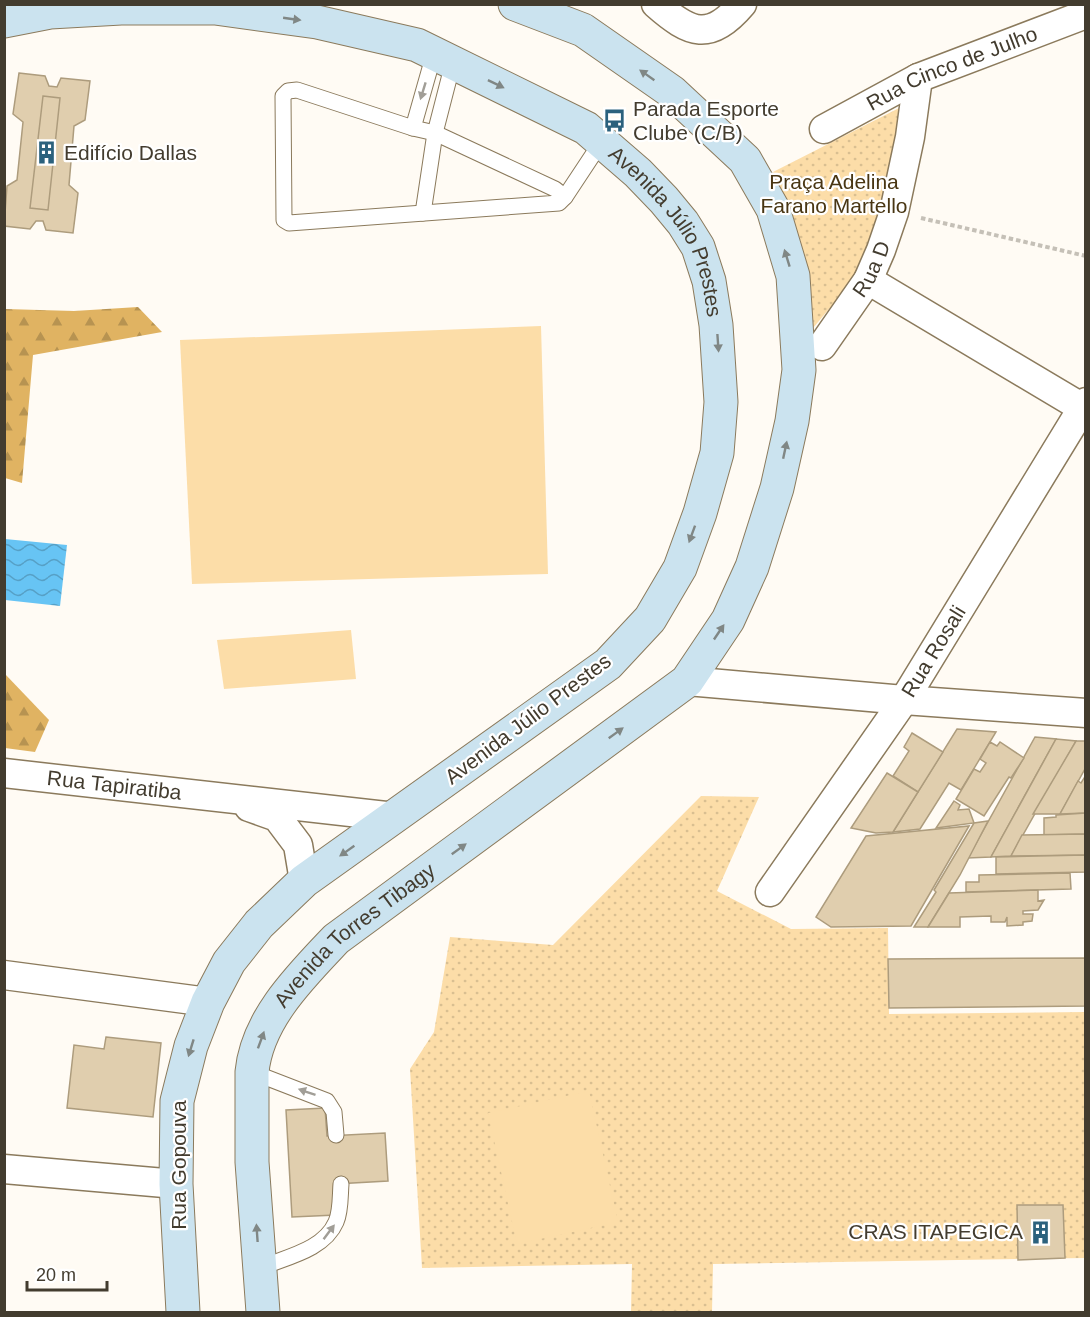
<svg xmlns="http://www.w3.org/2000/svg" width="1090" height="1317" viewBox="0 0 1090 1317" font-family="Arial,sans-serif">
<defs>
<pattern id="grass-dots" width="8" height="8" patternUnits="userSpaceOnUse" patternTransform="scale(1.5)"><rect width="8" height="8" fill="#fcdda8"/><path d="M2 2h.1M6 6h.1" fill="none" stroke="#d9bf91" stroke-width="1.8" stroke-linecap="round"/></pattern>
<pattern id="forest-firs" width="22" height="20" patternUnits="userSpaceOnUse" patternTransform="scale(1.5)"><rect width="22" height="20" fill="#e0b362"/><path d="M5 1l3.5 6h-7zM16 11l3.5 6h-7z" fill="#b79351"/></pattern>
<pattern id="water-waves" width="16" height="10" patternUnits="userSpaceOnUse" patternTransform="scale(1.5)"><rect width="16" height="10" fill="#67c4f4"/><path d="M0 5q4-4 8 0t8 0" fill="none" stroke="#56a0c6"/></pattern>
</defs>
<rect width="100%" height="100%" fill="#fffbf4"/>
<g fill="url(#grass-dots)">
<path d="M907,104l-42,162 -62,74 -2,-98 -28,-70z"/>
<path d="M701,796l58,1 -42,94 74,38 97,-1 1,86 196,-2v246l-372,6 -1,48h-81l1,-48 -210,4 -12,-199 24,-37 16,-95 103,8z"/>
</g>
<g fill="url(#forest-firs)">
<path d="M138,307l24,25 -129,23 -11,128 -17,-5v-169l69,2z"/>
<path d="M5,674l44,46 -14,32 -30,-4z"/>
</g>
<g fill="#fcdda8">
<path d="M541,326l7,248 -356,10 -12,-244z"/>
<path d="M351,630l5,49 -132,10 -7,-49z"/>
<path d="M589,1091l29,131 -101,22 -29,-131z"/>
</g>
<path fill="url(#water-waves)" d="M5,539l62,6 -7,61 -55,-6z"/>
<g fill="#e0ceae" stroke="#ad9c7d" stroke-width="1.5">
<path d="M19,73l26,3 4,10 8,1 4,-9 29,3 -5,39 -11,6 -5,59 9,8 -5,40 -27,-3 -3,-9h-7l-6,8 -26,-3 3,-40 10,-6 6,-58 -10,-8z"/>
<path d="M43,96l17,2 -12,112 -18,-2z"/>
<path d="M957,729l39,3 -35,58 -12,-7 -29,46 -27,3z"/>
<path d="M912,733l31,19 -25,40 -25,-16 16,-25 -5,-4z"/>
<path d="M1035,737l21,2 -65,118 -23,1z"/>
<path d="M1056,739l20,2 -65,115 -20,1z"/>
<path d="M1076,741h10v26l-26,47h-27z"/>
<path d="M990,742l7,4 3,-4 24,16 -13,20 -2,-1 -25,39 -28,-17 18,-30 6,3 6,-9 -6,-4z"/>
<path d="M887,773l31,19 -25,40 -17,1 -25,-5z"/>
<path d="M1086,775v38l-26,1 18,-33 3,2z"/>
<path d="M954,801l6,4 -2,5 11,-1 5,14 -38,5z"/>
<path d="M1086,813v21l-42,1v-17l12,-1v-2z"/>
<path d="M988,821l-28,54 -32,52h-14l22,-35 -2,-2 40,-67z"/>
<path d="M969,826l-58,100 -80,1 -15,-10 50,-81z"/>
<path d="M1086,834v21l-75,1 11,-21z"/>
<path d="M1086,855v17l-90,2v-17z"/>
<path d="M1070,873l1,16 -105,3v-10h13v-7z"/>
<path d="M1038,890v11l6,-1 -6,10 -15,1v3h10l-1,7 -9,1v3l-16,1v-9l-2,5h-14v-6l-31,1v10h-32l21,-34z"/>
<path d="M1086,958v48l-197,2 -1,-49z"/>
<path d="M106,1037l55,6 -8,74 -86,-9 7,-63 30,4z"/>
<path d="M325,1108l2,28 58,-3 3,48 -53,3 1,31 -44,2 -6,-107z"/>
<path d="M1017,1205h46l2,53 -47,2z"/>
</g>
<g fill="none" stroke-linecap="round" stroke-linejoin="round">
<defs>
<g id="service">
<path d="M297,90l116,38 22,5 120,56 10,8 -6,6 -270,20 -5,-3 -1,-124 5,-5z"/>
<path d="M413,128l21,-74"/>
<path d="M565,197l37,-56"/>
<path d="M423,213l12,-80 18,-70"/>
<path d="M252,1072l75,29 7,11 2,23"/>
<path d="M260,1268c26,-11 64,-18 76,-46 5,-11 4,-27 5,-38"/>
</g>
<g id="minor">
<path d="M656,4c34,30 54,38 86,0"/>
<path id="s1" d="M824,129l94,-51 168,-64"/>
<path d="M868,280l218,130"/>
<path id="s2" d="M822,346l46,-66 13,-30 13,-38 16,-75 8,-59"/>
<path d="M687,681l217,19 182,13"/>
<path id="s3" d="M4,773l391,44"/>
<path d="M249,807l28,10 21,28 6,36"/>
<path id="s4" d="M770,892l134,-192 182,-298"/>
<path d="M4,975l204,27"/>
<path d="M4,1169l172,15"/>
</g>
<g id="secondary">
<path id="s5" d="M4,21l46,-9 71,-4h94l102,14 100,23 169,83 52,45 26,27 19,23 15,24 11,34 7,44 5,77 -4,51 -17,60 -20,55 -30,51 -42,45 -304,217 -45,43 -30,38 -21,40 -17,44 -14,55 -1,83 7,128"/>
<path id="s6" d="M263,1312l-11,-150v-90c5,-53 49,-96 84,-133l351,-258 41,-61 24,-53 25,-79 15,-67 7,-51 -6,-94 -20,-67 -28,-49 -73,-68 -89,-62 -68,-26"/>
</g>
</defs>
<use href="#service" stroke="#8b7a5c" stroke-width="17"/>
<use href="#minor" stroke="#8b7a5c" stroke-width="31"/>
<use href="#secondary" stroke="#8b7a5c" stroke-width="35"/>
<path stroke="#c5c0b7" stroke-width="4" stroke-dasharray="4.5 3" stroke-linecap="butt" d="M921,218l165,38"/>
<use href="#service" stroke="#fff" stroke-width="15"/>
<use href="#minor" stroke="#fff" stroke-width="28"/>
<use href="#secondary" stroke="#cbe3ef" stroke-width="33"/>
</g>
<defs><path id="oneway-solid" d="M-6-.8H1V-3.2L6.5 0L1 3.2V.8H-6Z" transform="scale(1.5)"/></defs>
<g fill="#808785">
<use href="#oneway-solid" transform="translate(292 19) rotate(8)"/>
<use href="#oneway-solid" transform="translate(647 75) rotate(-145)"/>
<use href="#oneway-solid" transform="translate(496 84) rotate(26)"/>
<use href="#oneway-solid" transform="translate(787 258) rotate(-107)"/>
<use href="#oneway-solid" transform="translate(718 343) rotate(86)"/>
<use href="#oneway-solid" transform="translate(785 450) rotate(-78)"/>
<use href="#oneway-solid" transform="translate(692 534) rotate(110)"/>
<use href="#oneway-solid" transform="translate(719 632) rotate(-56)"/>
<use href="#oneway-solid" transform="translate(616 733) rotate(-36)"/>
<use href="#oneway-solid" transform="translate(459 849) rotate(-36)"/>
<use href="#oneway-solid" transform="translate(347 851) rotate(145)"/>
<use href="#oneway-solid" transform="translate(261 1040) rotate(-70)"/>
<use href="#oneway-solid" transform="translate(191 1048) rotate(107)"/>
<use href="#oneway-solid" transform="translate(257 1233) rotate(-94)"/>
</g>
<g fill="#a19e97">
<use href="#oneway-solid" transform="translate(423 91) rotate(107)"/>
<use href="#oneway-solid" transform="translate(307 1092) rotate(-161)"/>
<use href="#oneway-solid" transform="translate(329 1232) rotate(-53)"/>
</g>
<defs>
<symbol id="bus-bare" viewBox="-9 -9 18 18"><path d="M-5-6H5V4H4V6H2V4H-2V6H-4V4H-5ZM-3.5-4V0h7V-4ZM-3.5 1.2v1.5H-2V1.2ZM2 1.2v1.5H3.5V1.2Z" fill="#2b617d" stroke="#fff" stroke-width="2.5" paint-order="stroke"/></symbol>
<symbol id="building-bare" viewBox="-9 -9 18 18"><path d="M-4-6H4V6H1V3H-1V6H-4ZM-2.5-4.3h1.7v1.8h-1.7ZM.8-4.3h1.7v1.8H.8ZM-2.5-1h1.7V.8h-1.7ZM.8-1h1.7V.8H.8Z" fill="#2b617d" stroke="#fff" stroke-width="2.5" paint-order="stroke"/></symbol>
</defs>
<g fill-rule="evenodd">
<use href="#bus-bare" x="598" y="104" width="33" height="33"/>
<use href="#building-bare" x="30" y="136" width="33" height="33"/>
<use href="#building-bare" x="1024" y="1216" width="33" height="33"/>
</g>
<g text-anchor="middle" stroke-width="4.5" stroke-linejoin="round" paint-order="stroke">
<g font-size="21" fill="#433c2f" stroke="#fff">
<text dy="7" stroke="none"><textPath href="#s1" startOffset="142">Rua Cinco de Julho</textPath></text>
<text dy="7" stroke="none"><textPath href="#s5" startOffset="741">Avenida Júlio Prestes</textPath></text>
<text dy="7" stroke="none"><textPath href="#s2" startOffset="92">Rua D</textPath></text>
<text dy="7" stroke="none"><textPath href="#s4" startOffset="291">Rua Rosali</textPath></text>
<text transform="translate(528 719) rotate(-37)" y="7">Avenida Júlio Prestes</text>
<text dy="7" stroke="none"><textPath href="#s3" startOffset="111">Rua Tapiratiba</textPath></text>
<text dy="7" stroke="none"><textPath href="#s6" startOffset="417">Avenida Torres Tibagy</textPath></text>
<text transform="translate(179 1165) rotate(-90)" y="7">Rua Gopouva</text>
</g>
<g font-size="21" fill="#433c2f" stroke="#fff" text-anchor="start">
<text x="633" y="116">Parada Esporte<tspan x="633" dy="24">Clube (C/B)</tspan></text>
<text x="64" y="160">Edifício Dallas</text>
<text x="1023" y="1239" text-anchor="end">CRAS ITAPEGICA</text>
</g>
<g font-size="21" fill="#493613" stroke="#fff">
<text x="834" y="189">Praça Adelina<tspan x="834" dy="24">Farano Martello</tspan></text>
</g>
</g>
<rect width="1090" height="1317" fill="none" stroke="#433c2f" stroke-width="12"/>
<path d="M27 1281v9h80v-9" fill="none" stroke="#433c2f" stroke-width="3"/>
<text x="36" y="1281" font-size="18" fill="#433c2f" stroke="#ffffff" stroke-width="4.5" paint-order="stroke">20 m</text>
</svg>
